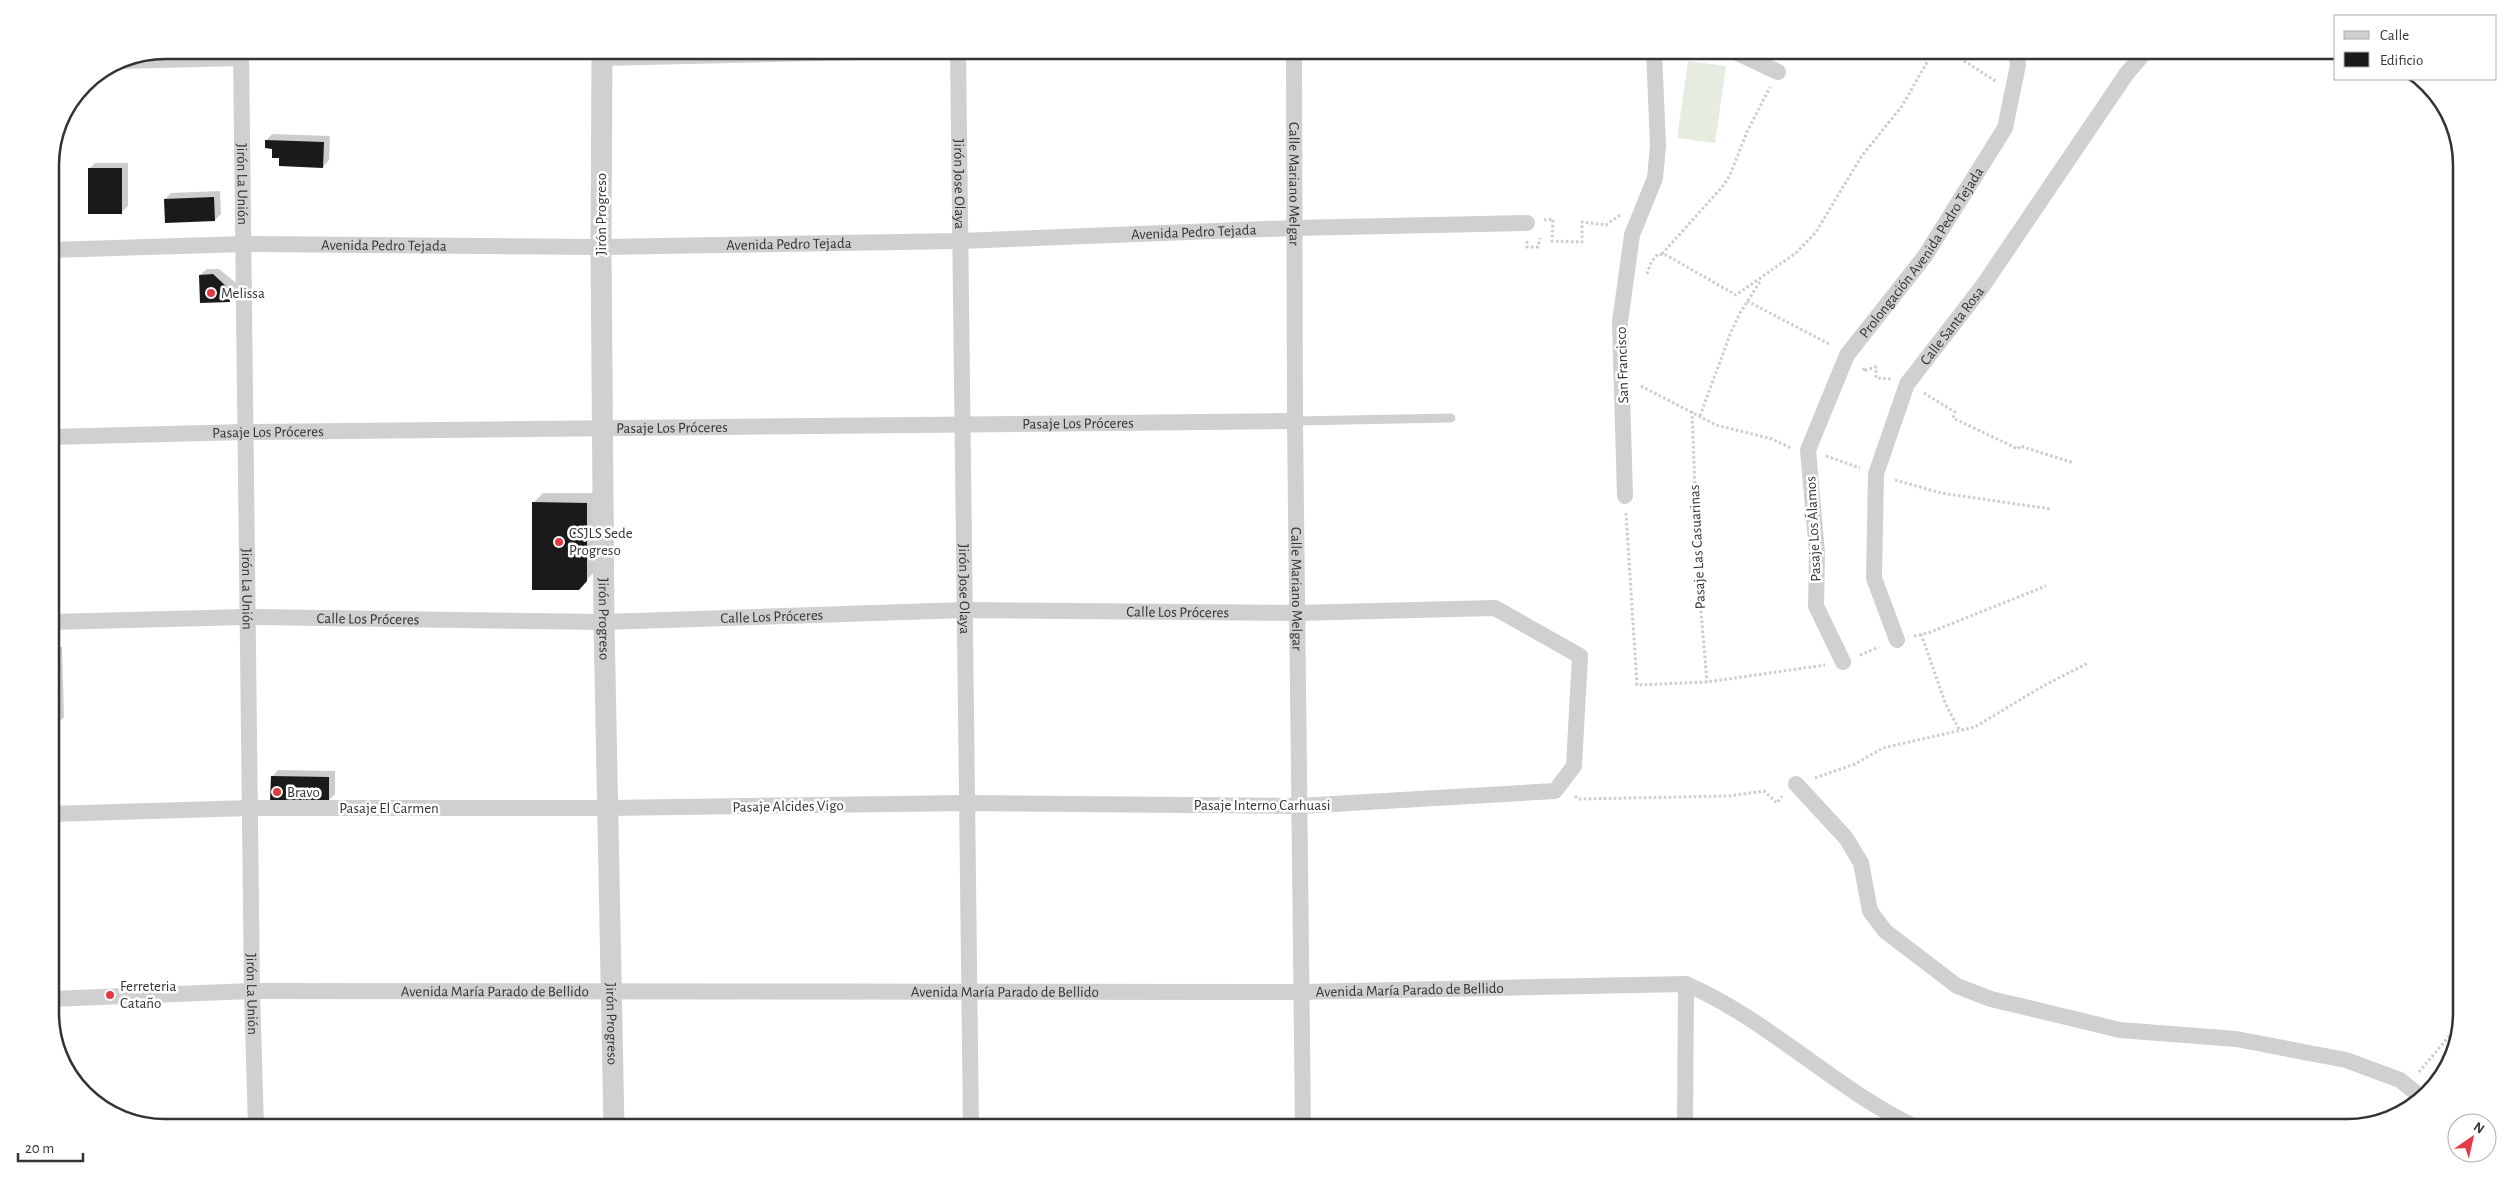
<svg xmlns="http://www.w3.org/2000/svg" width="2512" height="1178" viewBox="0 0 2512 1178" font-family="'Alegreya Sans',sans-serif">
<rect width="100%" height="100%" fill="#fff"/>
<path fill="#e6ecdf" d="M1688,61l38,5 -11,77 -38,-5z"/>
<g fill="#0003">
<path d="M191,50h32l-32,2z"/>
<path d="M272,134l58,2 -1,24 -6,7 -43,-10 -14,-16z"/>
<path d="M95,163h33v43l-7,7 -32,-44z"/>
<path d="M220,191l1,23 -6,6 -50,-21 6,-6z"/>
<path d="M207,269h12l17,14v11l-6,7 -30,-26z"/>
<path d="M50,352h6l1,47 -7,7z"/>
<path d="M543,493h53v77l-18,19 -45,-86z"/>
<path d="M50,647h12l2,70 -6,6h-8z"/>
<path d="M278,770l57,1v23l-7,7 -56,-24z"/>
</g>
<g fill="#1a1a1a">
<path d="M265,140l59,2 -1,26 -44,-2v-8h-7v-9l-7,-1z"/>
<rect x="88" y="168" width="34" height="46"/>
<path d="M214,197l1,24 -50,2 -1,-24z"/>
<path d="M213,274l17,16v12l-30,1 -1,-28z"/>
<path d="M532,502l55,1v78l-8,9h-47z"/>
<path d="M56,652l2,72h-8v-71z"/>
<path d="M271,776l58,1v25l-59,-1z"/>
</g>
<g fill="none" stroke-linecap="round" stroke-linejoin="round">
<g stroke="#cdcdcd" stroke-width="3" stroke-dasharray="2.5 2.5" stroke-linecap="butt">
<path d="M1947,50l50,32"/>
<path d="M259,58h324"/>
<path d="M1544,220l9,-1 -1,22 30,1v-20l24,3 14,-10"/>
<path d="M1527,241v6h11l2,-9"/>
<path d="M1662,254l61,-68 7,-11 17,-43 23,-45"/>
<path d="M1647,274l4,-12 7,-8 8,1 70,40 60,-42 20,-21 45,-75 41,-51 32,-56"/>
<path d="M1747,301l84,44"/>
<path d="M1864,368l-1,3 13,-4v11l15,1"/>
<path d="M1641,386l75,39 56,14 19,9"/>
<path d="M1924,393l31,19 -2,6 65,31 2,-3 54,17"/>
<path d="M1692,411l7,178 8,93"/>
<path d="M1700,416l31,-84 9,-19 21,-33"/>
<path d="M1826,456l34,12"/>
<path d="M1895,480l46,13 110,16"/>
<path d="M1626,513l11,172 70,-3 118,-17"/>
<path d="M1921,634l25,71 14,26"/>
<path d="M1914,636l14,-3 118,-47"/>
<path d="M1860,655l19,-8"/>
<path d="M1815,778l40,-14 28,-16 92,-21 68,-41 45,-23"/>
<path d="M1575,796l3,3 151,-3 35,-5 13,12 5,-7"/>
<path d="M2419,1072l31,-37 7,2"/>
</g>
<path stroke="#d0d0d0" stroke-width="9" d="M1295,421l156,-3"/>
<g stroke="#d0d0d0" stroke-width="16">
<path id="s1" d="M241,50l11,941 4,137"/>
<path id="s2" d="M958,50l13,1078"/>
<path id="s3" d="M1294,50l1,371 8,707"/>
<path d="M1731,50l47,22"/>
<path d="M603,58l347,-8"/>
<path d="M118,61l123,-3"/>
<path id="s4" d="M50,250l194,-6 357,3 359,-6 334,-13 233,-5"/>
<path id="s5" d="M50,437l196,-5 1049,-11"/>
<path d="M1625,496l-5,-174 12,-87 23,-57 3,-32 -4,-96"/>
<path id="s6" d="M50,622l197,-5 357,5 360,-12 333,3 198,-5 85,48 -6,110 -19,25 -256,15 -332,-3 -359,5h-358l-200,6"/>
<path id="s7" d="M1897,640l-23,-62 2,-104 31,-90 75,-97 145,-214 20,-23"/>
<path id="s8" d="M1843,662l-27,-56 1,-53 -9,-103 39,-95 78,-99 80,-128 13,-63 -2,-15"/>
<path d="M1796,784l50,54 15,25 9,48 15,20 72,55 34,13 129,31 116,9 110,21 54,20 21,17"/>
<path id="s9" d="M50,999l202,-8 1049,1 385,-8c83,36 149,105 231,144"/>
<path d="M1685,1128l1,-144"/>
</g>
<path stroke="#d0d0d0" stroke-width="21" id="s10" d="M602,50l-1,197 3,375 10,506"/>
</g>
<g fill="#e63946" stroke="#fff" stroke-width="2">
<circle cx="211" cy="293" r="5"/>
<circle cx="559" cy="542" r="5"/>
<circle cx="277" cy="792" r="5"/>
<circle cx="110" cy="995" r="5"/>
</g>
<g text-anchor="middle" stroke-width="5" stroke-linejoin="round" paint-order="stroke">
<g font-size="15" fill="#333" stroke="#fff">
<text dy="5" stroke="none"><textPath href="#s1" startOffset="134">Jirón La Unión</textPath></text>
<text dy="5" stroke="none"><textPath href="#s2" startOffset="134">Jirón Jose Olaya</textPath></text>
<text dy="5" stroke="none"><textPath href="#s3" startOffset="134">Calle Mariano Melgar</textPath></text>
<text transform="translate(601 214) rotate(-90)" y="5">Jirón Progreso</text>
<text dy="5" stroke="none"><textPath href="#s4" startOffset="1144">Avenida Pedro Tejada</textPath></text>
<text dy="5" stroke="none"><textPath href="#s4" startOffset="739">Avenida Pedro Tejada</textPath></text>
<text dy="5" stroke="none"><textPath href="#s4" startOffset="334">Avenida Pedro Tejada</textPath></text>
<text dy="5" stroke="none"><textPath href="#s8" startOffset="448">Prolongación Avenida Pedro Tejada</textPath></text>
<text dy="5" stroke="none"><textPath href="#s7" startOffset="339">Calle Santa Rosa</textPath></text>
<text transform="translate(1622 365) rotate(-92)" y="5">San Francisco</text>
<text dy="5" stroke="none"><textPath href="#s5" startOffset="1028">Pasaje Los Próceres</textPath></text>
<text dy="5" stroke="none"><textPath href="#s5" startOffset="622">Pasaje Los Próceres</textPath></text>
<text dy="5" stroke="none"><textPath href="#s5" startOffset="218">Pasaje Los Próceres</textPath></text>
<text transform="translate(1813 529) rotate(-93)" y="5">Pasaje Los Álamos</text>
<text transform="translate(1697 547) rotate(-93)" y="5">Pasaje Las Casuarinas</text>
<text dy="5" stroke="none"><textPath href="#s1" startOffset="539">Jirón La Unión</textPath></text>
<text dy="5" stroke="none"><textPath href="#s2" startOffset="539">Jirón Jose Olaya</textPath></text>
<text dy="5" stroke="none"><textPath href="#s3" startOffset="539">Calle Mariano Melgar</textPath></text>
<text dy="5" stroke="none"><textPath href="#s6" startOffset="1128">Calle Los Próceres</textPath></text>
<text dy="5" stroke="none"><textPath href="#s6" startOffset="722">Calle Los Próceres</textPath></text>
<text dy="5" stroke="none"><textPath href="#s6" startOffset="318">Calle Los Próceres</textPath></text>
<text dy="5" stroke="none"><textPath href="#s10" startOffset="569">Jirón Progreso</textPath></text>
<text x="1262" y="810">Pasaje Interno Carhuasi</text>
<text transform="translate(788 806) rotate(-1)" y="5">Pasaje Alcides Vigo</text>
<text x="389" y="813">Pasaje El Carmen</text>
<text dy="5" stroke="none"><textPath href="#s9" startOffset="1360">Avenida María Parado de Bellido</textPath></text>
<text dy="5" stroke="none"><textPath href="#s9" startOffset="445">Avenida María Parado de Bellido</textPath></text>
<text dy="5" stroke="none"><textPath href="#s9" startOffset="955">Avenida María Parado de Bellido</textPath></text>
<text dy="5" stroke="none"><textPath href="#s1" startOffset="944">Jirón La Unión</textPath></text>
<text dy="5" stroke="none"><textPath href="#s10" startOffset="974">Jirón Progreso</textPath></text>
</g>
<g font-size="15" fill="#333" stroke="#fff" text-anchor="start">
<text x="221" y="298">Melissa</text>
<text x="569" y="538">CSJLS Sede<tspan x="569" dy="17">Progreso</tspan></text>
<text x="287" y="797">Bravo</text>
<text x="120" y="991">Ferreteria<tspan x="120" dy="17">Cataño</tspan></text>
</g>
</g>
<path d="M0 0H2512V1178H0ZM165 59H2347A106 106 0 0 1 2453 165V1013A106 106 0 0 1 2347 1119H165A106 106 0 0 1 59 1013V165A106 106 0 0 1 165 59Z" fill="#fff" fill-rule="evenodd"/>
<path fill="none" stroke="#333" stroke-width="2.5" d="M165 59H2347A106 106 0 0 1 2453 165V1013A106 106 0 0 1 2347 1119H165A106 106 0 0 1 59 1013V165A106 106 0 0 1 165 59Z"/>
<rect x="2334" y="15" width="162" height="65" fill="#ffffff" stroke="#adadad"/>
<rect x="2344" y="31" width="25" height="8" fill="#d0d0d0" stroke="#adadad"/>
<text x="2380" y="40" font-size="15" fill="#333333">Calle</text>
<rect x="2344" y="52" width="25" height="15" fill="#1a1a1a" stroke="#adadad"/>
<text x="2380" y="65" font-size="15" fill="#333333">Edificio</text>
<g transform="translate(2472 1138) rotate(34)"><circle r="24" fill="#ffffff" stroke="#adadad"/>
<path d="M0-4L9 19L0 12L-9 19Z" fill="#e63946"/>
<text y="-8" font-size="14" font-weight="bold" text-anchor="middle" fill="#333333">N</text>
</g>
<path d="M18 1153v8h65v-8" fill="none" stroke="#333333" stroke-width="2.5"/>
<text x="25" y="1153" font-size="15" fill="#333333" stroke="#ffffff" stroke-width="4" paint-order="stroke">20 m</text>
</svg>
